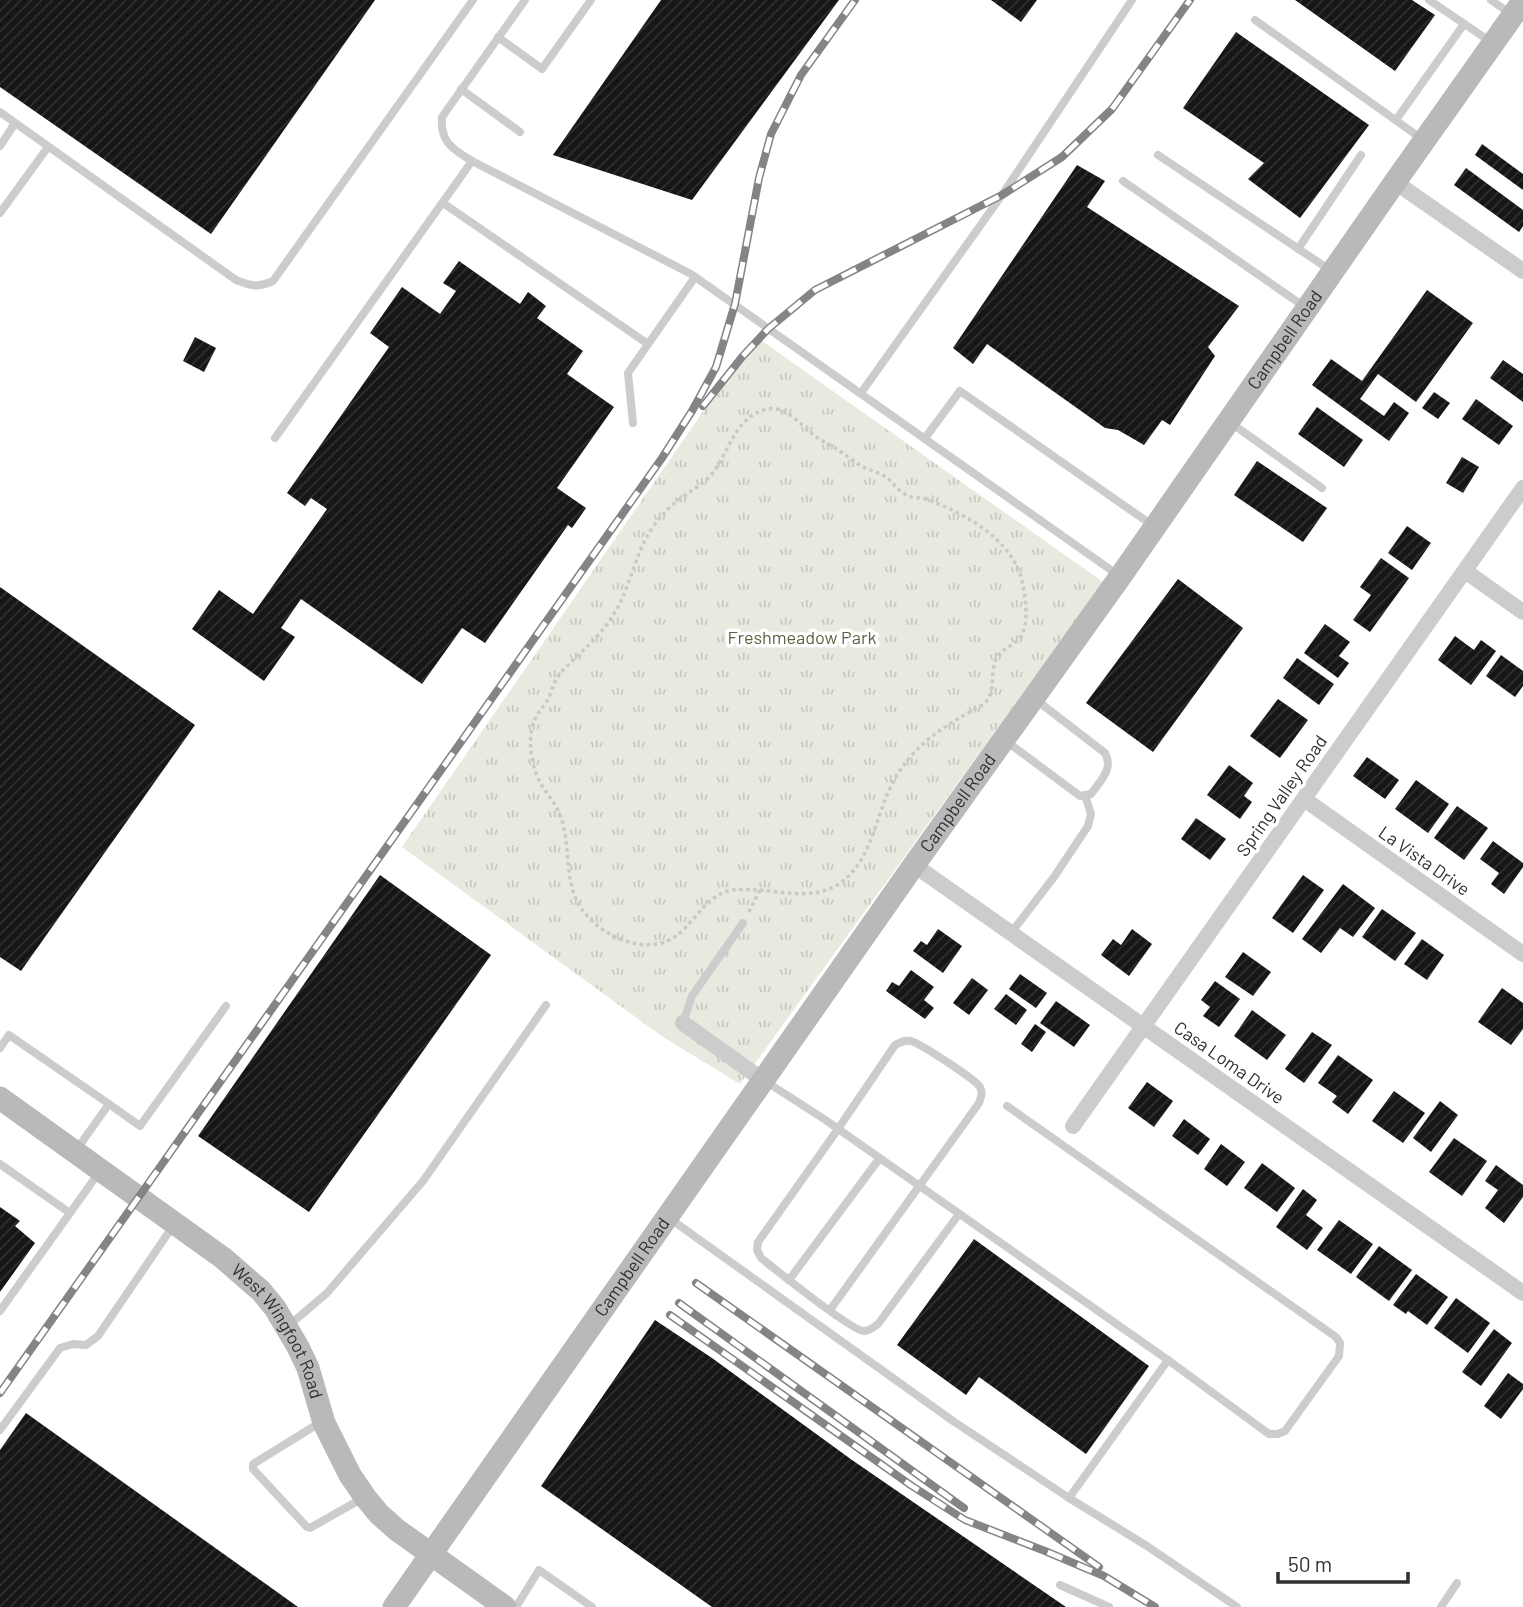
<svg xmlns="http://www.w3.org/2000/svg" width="1523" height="1607" viewBox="0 0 1523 1607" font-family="Barlow,sans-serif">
<defs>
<pattern id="park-tufts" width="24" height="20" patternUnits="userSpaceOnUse" patternTransform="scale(1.75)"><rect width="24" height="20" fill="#e7eade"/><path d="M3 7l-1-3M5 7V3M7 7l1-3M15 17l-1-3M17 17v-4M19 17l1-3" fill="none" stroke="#c6c9bf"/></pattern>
<pattern id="building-hatch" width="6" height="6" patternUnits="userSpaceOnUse" patternTransform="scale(1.75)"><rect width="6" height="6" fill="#161616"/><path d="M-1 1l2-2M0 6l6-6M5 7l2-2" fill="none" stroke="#303030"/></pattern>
</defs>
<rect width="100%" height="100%" fill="#fff"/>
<path fill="url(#park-tufts)" d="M759,339l344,243 -363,502 -77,-47 -261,-190 325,-470z"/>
<g fill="url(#building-hatch)">
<path d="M0,0h375l-164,234 -211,-147z"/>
<path d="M661,0h178l-147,200 -139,-45z"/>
<path d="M991,0h46l-16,22z"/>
<path d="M1295,0h117l23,15 -40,56z"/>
<path d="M1236,32l133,93 -69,93 -52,-39 16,-16 -81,-55z"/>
<path d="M1482,144l41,30v16l-48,-35z"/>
<path d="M1077,165l28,16 -18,26 152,99 -31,41 7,9 -45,69 -8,-5 -18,25 -26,-15 -13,-2 -118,-84 -14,20 -20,-16z"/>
<path d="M1466,168l57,42v16l-4,6 -65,-47z"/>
<path d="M459,261l61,43 8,-12 18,14 -9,12 46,33 -16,23 47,33 -57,81 29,20 -14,20 -4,-3 -83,118 -23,-15 -40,56 -121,-85 -20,29 14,9 -31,44 -72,-52 27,-39 34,24 74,-105 -16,-11 -6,8 -18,-13 102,-146 -19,-14 32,-46 38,27 16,-23 -13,-8z"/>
<path d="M1427,290l46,33 -57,79 -38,-28 -18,25 24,17 10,-14 15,11 -20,28 -77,-56 19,-26 31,22z"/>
<path d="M195,337l21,11 -12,24 -21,-11z"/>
<path d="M1503,360l20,14v28l-33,-24z"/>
<path d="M1434,392l16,11 -12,16 -16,-11z"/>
<path d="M1476,399l37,27 -14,19 -37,-26z"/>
<path d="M1317,407l46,33 -19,27 -46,-33z"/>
<path d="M1462,457l17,10 -16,26 -17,-10z"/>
<path d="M1257,461l70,47 -24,34 -69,-47z"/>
<path d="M1407,526l24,17 -19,27 -24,-17z"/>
<path d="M1381,558l28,20 -39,54 -17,-12 18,-25 -11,-8z"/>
<path d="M1178,579l65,49 -90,124 -67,-49z"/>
<path d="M0,587l195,138 -174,246 -21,-14z"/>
<path d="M1325,624l25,18 -11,14 10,7 -11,15 -34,-25z"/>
<path d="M1455,636l19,14 7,-10 15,11 -25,34 -33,-25z"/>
<path d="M1501,655l22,16v15l-8,11 -29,-21z"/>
<path d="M1297,658l37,26 -15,21 -36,-27z"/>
<path d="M1278,699l30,21 -28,38 -30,-22z"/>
<path d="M1367,757l32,23 -14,19 -32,-23z"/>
<path d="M1229,765l24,18 -9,13 8,6 -12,17 -33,-24z"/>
<path d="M1416,780l33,24 -21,29 -33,-24z"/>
<path d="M1457,806l31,22 -24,32 -30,-22z"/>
<path d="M1196,818l30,21 -16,21 -29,-21z"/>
<path d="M1493,841l30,22v4l-19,27 -13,-10 8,-11 -19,-14z"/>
<path d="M380,875l111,80 -182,257 -111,-76z"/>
<path d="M1303,875l21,15 -31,43 -21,-15z"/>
<path d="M1343,884l32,24 -22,29 -13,-9 -19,25 -19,-14z"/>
<path d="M1382,909l34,24 -21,28 -33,-24z"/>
<path d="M938,929l24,17 -19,27 -30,-22 8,-10 6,4z"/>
<path d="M1132,929l20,15 -23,32 -28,-21 12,-16 8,6z"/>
<path d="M1422,939l22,16 -17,25 -23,-16z"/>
<path d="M1243,952l28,20 -18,24 -28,-19z"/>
<path d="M911,970l23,17 -10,13 10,8 -9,11 -39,-28 6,-9 7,4z"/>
<path d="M1020,974l27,19 -11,15 -27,-19z"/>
<path d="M972,978l16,12 -19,25 -16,-12z"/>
<path d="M1215,981l25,18 -21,28 -16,-11 7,-9 -9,-7z"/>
<path d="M1502,988l21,15v26l-12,16 -33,-23z"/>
<path d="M1006,994l21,16 -11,15 -22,-16z"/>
<path d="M1056,1001l34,24 -16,22 -34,-24z"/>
<path d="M1252,1010l34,25 -19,25 -33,-24z"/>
<path d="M1035,1024l11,8 -14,20 -11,-8z"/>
<path d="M1312,1032l20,13 -28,38 -19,-14z"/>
<path d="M1338,1055l35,25 -25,34 -16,-12 5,-6 -19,-13z"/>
<path d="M1147,1082l26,19 -19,26 -26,-19z"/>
<path d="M1394,1091l31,22 -22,30 -31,-22z"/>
<path d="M1440,1101l18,14 -27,37 -18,-14z"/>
<path d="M1184,1119l26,20 -12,16 -26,-19z"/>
<path d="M1454,1138l33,23 -25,35 -33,-24z"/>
<path d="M1221,1144l24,18 -18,24 -23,-17z"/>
<path d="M1262,1163l33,25 -18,24 -33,-24z"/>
<path d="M1496,1165l27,20v12l-19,26 -19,-15 13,-18 -13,-9z"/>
<path d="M1303,1189l14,11 -11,15 17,13 -16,22 -31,-23z"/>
<path d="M0,1207l20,14 -5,5 20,17 -35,49z"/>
<path d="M1339,1220l34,24 -22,30 -34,-24z"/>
<path d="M974,1239l175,127 -63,88 -107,-77 -13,18 -69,-50z"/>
<path d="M1379,1246l33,24 -23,31 -33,-24z"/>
<path d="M1416,1274l32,23 -21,28 -19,-14 -2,3 -13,-9z"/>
<path d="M1456,1298l34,25 -22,30 -34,-25z"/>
<path d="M655,1320l57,38 140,102 214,147h-354l-171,-121z"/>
<path d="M1494,1329l18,14 -31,43 -19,-14z"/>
<path d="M1508,1373l15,11v5l-22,30 -17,-13z"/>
<path d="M26,1413l272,194h-298v-157z"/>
</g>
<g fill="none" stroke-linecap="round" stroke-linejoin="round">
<path stroke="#c9c9c9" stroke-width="3.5" stroke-dasharray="3.5 3.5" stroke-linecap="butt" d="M749,912l11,-22c-15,0 -31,-3 -43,6 -16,10 -26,29 -41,40 -32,23 -82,-3 -98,-33 -15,-28 -6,-64 -20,-93 -5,-9 -12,-17 -17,-26 -9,-16 -13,-39 -9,-56 2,-11 9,-18 15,-27 5,-8 5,-16 10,-23 4,-7 12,-13 17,-19 14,-13 28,-26 38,-42 18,-27 22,-61 39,-87 7,-11 15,-20 25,-28 12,-10 25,-16 35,-27 19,-23 23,-58 56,-66 6,-1 13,0 18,3 11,6 20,16 30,24 7,5 15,9 22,13 9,6 17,13 26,18 8,4 16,5 23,10 7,5 11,13 19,17 7,5 16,3 24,6 36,14 77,36 91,74 5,15 10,49 1,62 -6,10 -18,11 -24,21 -8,15 0,35 -13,47 -36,20 -65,36 -87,71 -24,38 -24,105 -78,117 -18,4 -40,0 -59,-2"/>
<g stroke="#ccc" stroke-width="8">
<path d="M525,0l-83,117c-2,26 11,32 30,44l219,113 427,301"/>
<path d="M1429,0l62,42"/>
<path d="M1491,0l20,14"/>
<path d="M1255,20l167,119"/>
<path d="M498,37l44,32 49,-69"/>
<path d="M461,89l59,43"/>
<path d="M0,112l236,168c16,6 21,8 37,1l200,-281"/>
<path d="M1396,120l68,-96"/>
<path d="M0,146l15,-23"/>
<path d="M1158,155l172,115"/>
<path d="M1123,181l182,126"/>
<path d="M443,203l205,141"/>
<path d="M0,213l48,-66"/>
<path d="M1298,249l63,-94"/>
<path d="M861,393l141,-198 130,-195"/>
<path d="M633,423l-5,-50 67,-96"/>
<path d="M1231,423l91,65"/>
<path d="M275,438l197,-277"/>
<path d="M925,438l35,-47 192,134"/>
<path d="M1006,741l74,55 11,-2c9,-13 23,-25 14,-41l-70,-54"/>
<path d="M1011,933l43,-56 34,-51 3,-12 -6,-19"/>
<path d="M683,1023l9,-27 51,-73"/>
<path d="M0,1048l9,-13 100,69 -32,45"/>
<path d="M765,1081l59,38 344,241 101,74h9l7,-3 54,-75 1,-13 -4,-6 -329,-231"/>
<path d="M109,1104l31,22 86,-120"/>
<path d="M0,1164l70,49"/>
<path d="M669,1218l284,203 116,77 99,-138"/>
<path d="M789,1280l90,-121"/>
<path d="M830,1310l149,-207c2,-6 4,-10 1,-16 -5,-8 -59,-43 -69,-46 -7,-1 -10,1 -16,4l-57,84 -80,113 -1,8 4,8c15,12 91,73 103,73 6,0 10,-4 14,-7l81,-110"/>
<path d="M0,1311l100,-140"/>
<path d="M287,1327l40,-34 96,-112 123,-176"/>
<path d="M321,1422l-68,42v5l54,58 3,1 53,-30"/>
<path d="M0,1430l60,-82 13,-4 13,1 12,-9 75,-110"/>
<path d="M1069,1498l78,48 90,61"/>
<path d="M1060,1585l49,22"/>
<path d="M516,1607l23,-37 53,37"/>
<path d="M1441,1607l16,-24"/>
</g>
<g stroke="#ccc" stroke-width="16">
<path d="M1395,182l128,89"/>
<path d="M1465,571l58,41"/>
<path d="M1304,799l219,155"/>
<path d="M914,865l609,428"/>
<path d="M683,1023l80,57"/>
<path d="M1073,1126l450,-638"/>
</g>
<g stroke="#b9b9b9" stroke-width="23">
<path id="s1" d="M0,1098l223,160 38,33 14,17 23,39 10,21 16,55 26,52 15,22 14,17 18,16 108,77"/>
<path id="s2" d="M394,1607l520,-742 206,-288 275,-395 128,-181"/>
</g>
<defs>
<g id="rail">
<path d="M703,406l39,-49 26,-28 47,-39 187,-95 60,-38 50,-48 78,-109"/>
<path d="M696,1283l403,284"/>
<path d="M679,1303l285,205"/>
<path d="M670,1315l242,171 53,34 80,31 59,25 51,31"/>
<path d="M0,1393l662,-935 30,-47 24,-44 19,-63 24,-126 12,-44 30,-59 54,-75"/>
</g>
</defs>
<use href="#rail" stroke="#848484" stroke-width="8"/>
<use href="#rail" stroke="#fff" stroke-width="5" stroke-dasharray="16" stroke-linecap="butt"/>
</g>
<g text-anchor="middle" stroke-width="7" stroke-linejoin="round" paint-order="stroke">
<g font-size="18" fill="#2f2f2f" stroke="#fff">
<text dy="6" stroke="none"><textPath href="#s2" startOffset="1549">Campbell Road</textPath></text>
<text transform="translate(1282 796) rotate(-55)" y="6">Spring Valley Road</text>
<text dy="6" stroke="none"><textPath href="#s2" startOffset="982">Campbell Road</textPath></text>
<text transform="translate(1424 861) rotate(35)" y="6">La Vista Drive</text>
<text transform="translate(1229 1063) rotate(35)" y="6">Casa Loma Drive</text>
<text dy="6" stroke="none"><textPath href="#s2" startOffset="415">Campbell Road</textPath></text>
<text dy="6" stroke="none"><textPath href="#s1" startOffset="368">West Wingfoot Road</textPath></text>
</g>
<g font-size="18" fill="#5a6641" stroke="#fff">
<text x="802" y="644">Freshmeadow Park</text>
</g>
</g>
<path d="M1278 1572v10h130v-10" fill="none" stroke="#2f2f2f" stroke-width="3.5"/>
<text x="1288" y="1572" font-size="21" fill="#2f2f2f" stroke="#ffffff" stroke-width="5" paint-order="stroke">50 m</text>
</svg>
